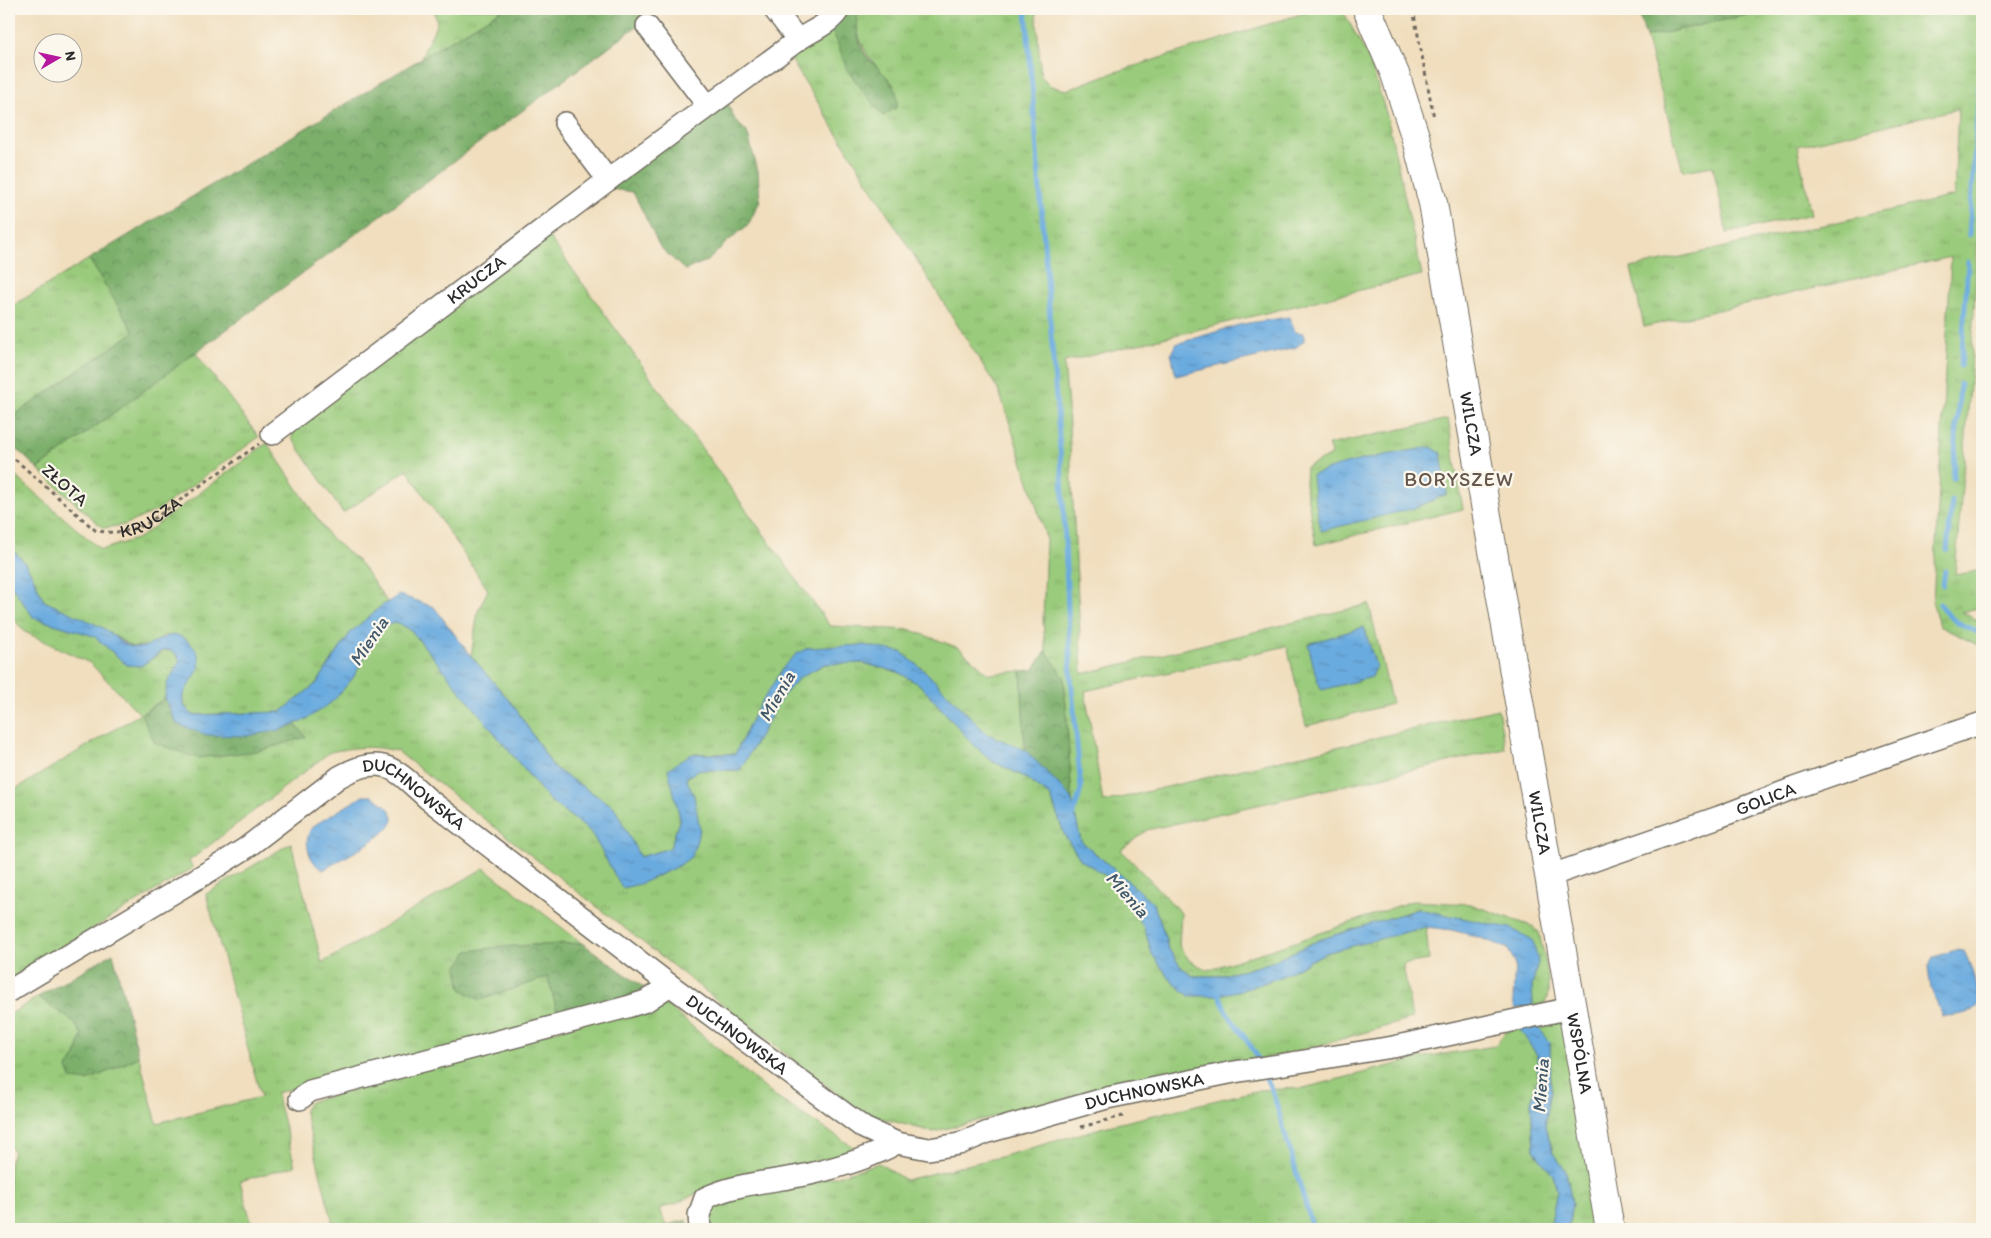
<svg xmlns="http://www.w3.org/2000/svg" width="1991" height="1238" viewBox="0 0 1991 1238" font-family="Itim,sans-serif">
<defs>
<pattern id="grass-tufts" width="24" height="20" patternUnits="userSpaceOnUse" patternTransform="scale(1.25)"><rect width="24" height="20" fill="#9acb7b"/><path d="M3 7l-1-3M5 7V3M7 7l1-3M15 17l-1-3M17 17v-4M19 17l1-3" fill="none" stroke="#85ae6a"/></pattern>
<pattern id="forest-crowns" width="20" height="18" patternUnits="userSpaceOnUse" patternTransform="scale(1.25)"><rect width="20" height="18" fill="#7baf6b"/><path d="M2 6a3 3 0 1 1 6 0M12 15a3 3 0 1 1 6 0" fill="none" stroke="#658f58"/></pattern>
<pattern id="water-ripples" width="26" height="14" patternUnits="userSpaceOnUse" patternTransform="scale(1.25)"><rect width="26" height="14" fill="#6babdf"/><path d="M2 4q2-2 4 0t4 0M15 11q2-2 4 0t4 0" fill="none" stroke="#588bb5"/></pattern>
</defs>
<rect width="100%" height="100%" fill="#fbf7ec"/>
<filter id="ink" filterUnits="userSpaceOnUse"><feTurbulence type="fractalNoise" baseFrequency=".02" numOctaves="2"/><feDisplacementMap in="SourceGraphic" scale="10" xChannelSelector="R" yChannelSelector="G"/><feConvolveMatrix kernelMatrix="1 2 1 2 8 2 1 2 1" color-interpolation-filters="sRGB"/></filter>
<filter id="wash" filterUnits="userSpaceOnUse"><feTurbulence type="fractalNoise" baseFrequency=".0096" numOctaves="4" result="noise"/><feDisplacementMap in="SourceGraphic" scale="20" xChannelSelector="R" yChannelSelector="G"/><feGaussianBlur stdDeviation="1.12" result="paint"/><feColorMatrix in="noise" values="0 0 0 0 0 0 0 0 0 0 0 0 0 0 0 0 0 1.4 0 .05"/><feComposite in="paint" operator="in"/></filter>
<g filter="url(#wash)">
<rect width="100%" height="100%" fill="#f0debe"/>
<g fill="url(#grass-tufts)" stroke="#627b53">
<path d="M434,9h69l-82,49 16,-35z"/>
<path d="M858,9h178l5,67 10,10 15,4 37,-14 214,-67h25l27,50 18,57 35,159 -358,87 4,45 14,267 287,-70 23,100 -86,22 -19,-80 -202,45 18,111 395,-93 7,40 -358,81 -26,20 60,63 -2,33 11,15 17,9 85,-27 120,-42 58,3 64,23 5,5c4,22 15,50 6,72l-12,2 -1,-20 6,-24 -49,-37 -71,-16 -99,31 -47,22 -26,8 -30,6h-23l-12,-9 -13,-19 -8,-28 -8,-18 -71,-61 -9,-40 -8,-124 -18,-26 -3,-29 3,-84 -15,-50 -32,-97 -211,-336 41,-30 7,14 58,46c-22,-24 -42,-41 -36,-76z"/>
<path d="M1774,9h208v137l-11,227 -16,202 27,-5v37l-21,5 21,10v25l-43,-21 -6,-22 18,-347 -307,70 -13,-59 323,-72 4,-87 -161,37 15,68 -85,19 -14,-67 -30,5 -37,-134z"/>
<path d="M547,234l283,392 81,4 48,18 30,26 32,-3 4,79 -38,-16 -62,-63 -117,-23 -51,61 -22,45h-43l-15,51 3,13 -10,30 -31,9 -25,-50 -60,-39 -40,-62 -43,-50 7,-45 10,-21 -81,-120 -64,43 -51,-75 2,-15z"/>
<path d="M89,259l46,73 -126,87v-111z"/>
<path d="M195,352l64,85 -101,73 -34,15 -21,3 -65,-59z"/>
<path d="M1448,419l15,90 -147,36 -11,-61 1,-17 26,-12 -4,-10z"/>
<path d="M267,443l62,93 31,27 28,40 -37,29 -34,51 -36,29 -88,3c-21,-15 -3,-32 7,-49l-35,-31 -16,11 -17,1 -30,-19 -58,-27c-9,-20 -16,-41 -35,-53v-74h4l88,76 38,-12z"/>
<path d="M9,582l25,36 60,18 33,29 14,1 22,-15 7,-1 6,4 4,7 -13,23 -2,14 -24,16 165,23 -11,-13 12,-5 46,-41 27,-50 16,-6 15,8 138,170 42,32 31,56c25,-6 49,-17 70,-32l2,-60 -8,-17 11,-9h43l42,-73 18,-20 25,-13 37,-1 36,9 22,13 54,60 18,16 31,15 28,21 14,39 16,24 26,16 17,23 20,28 8,27 18,25 72,11 38,-13 45,-24 101,-27 3,34 -26,4 9,55 -113,32 -47,10 -125,22 -194,49 -71,-19 -465,-362c-27,-6 -41,-4 -67,1l-141,109 4,7 -184,111v-186l131,-79 -50,-51 -65,-31 -16,-18z"/>
<path d="M291,843l31,120 162,-95 98,75 -85,4 -17,53 68,-23 11,42 -283,74 19,73 -55,15 13,48h-244v-67l5,-10 -5,-7v-130l29,-18 36,25 8,13 -6,21 -9,12 20,13 52,-24 18,66 104,-26 -55,-203z"/>
<path d="M661,1000l113,96 87,56 -139,28 -44,23 -19,6 9,20h-337l3,-1 -30,-119 6,-7z"/>
<path d="M1554,1021l9,1 37,207h-32l4,-25 -6,-33 -12,-16 -9,-29 6,-36 -1,-47 -13,-17z"/>
<path d="M1519,1028l18,27 1,23 -7,24 3,48 19,25 4,15 -7,39h-846c6,-13 11,-22 22,-31l112,-22 41,-13 26,17 95,-23 104,-30 155,-37 45,-2 121,-31 70,-11 10,-14z"/>
</g>
<g fill="url(#forest-crowns)" stroke="#536d4b">
<path d="M503,9h157l-622,460 -29,-27v-23l125,-87 -45,-73z"/>
<path d="M849,9h9c-3,14 -1,34 8,46 13,17 35,28 31,52l-14,9 -36,-46 -11,-31 -7,-14z"/>
<path d="M1637,9h137l-128,28z"/>
<path d="M726,100l9,20 12,12 11,39 2,30 -12,24 -20,16 -19,19 -24,10 -25,-23 -27,-55 -23,-3z"/>
<path d="M1046,651l18,26 8,124 -6,-9 -41,-42 -4,-79 12,-1z"/>
<path d="M165,698l12,26 103,6 15,-6 11,13 -47,14 -62,7 -42,-15 -14,-29z"/>
<path d="M582,943l68,49 -91,27 -11,-42 -68,23 -19,-11 -4,-21 11,-17 29,-4z"/>
<path d="M113,953l26,104 -52,24 -16,-2 -4,-11 9,-12 6,-21 -8,-13 -36,-25z"/>
<path d="M687,1220l3,9h-22l-1,-4z"/>
</g>
<g fill="url(#water-ripples)" stroke="#4b6b85">
<path d="M1289,317l6,15 9,1v8l-9,7 -119,28 -5,-23 5,-9 66,-20z"/>
<path d="M1431,447l10,6 6,41 -32,14 -94,23 -7,-37 -2,-19c38,-15 79,-21 119,-28z"/>
<path d="M9,548c19,12 25,33 35,53 19,9 40,17 59,27 8,5 20,17 29,19 22,6 36,-27 59,-3 30,31 -31,47 2,71l88,-3 36,-29 34,-51 29,-25 19,-12 35,12 37,49 43,50 40,62 60,39 26,50 30,-9 10,-30 -12,-49 24,-15h43l22,-45 28,-44 11,-11 12,-6 55,-3 38,7 24,19 62,63 38,16 41,42 6,9 9,40 71,61 8,18 8,28 13,19 12,9h23l30,-6 26,-8 47,-22 99,-31 92,19 23,12 5,22 -6,24 1,20 -18,3 -2,-9 2,-38 -8,-14 -29,-11 -26,-7 -26,-3 -101,26 -45,24 -38,13 -28,6h-25l-19,-17 -18,-25 -8,-27 -37,-51 -26,-16 -16,-24 -14,-39 -28,-21 -31,-15 -18,-16 -54,-60 -22,-13 -36,-9 -37,1 -25,13 -18,20 -42,73h-42l-12,8 8,18 6,34 -8,26 -12,9 -40,19 -18,4 -31,-56 -42,-32 -138,-170 -15,-8 -16,6 -27,50 -20,23 -26,18 -27,11 -33,6 -40,-1 -30,-11 -12,-26 2,-14 13,-23 -4,-7 -6,-4h-7l-22,16 -14,-1 -33,-29 -60,-18 -25,-36z"/>
<path d="M1364,627l12,39 -4,11 -50,13 -5,-10 -9,-36z"/>
<path d="M363,796h9c7,4 21,13 21,22 2,15 -56,43 -70,52 -15,-8 -21,-31 -10,-44z"/>
<path d="M1956,950l8,1c5,10 8,19 11,30 2,7 7,17 3,23 -5,11 -26,12 -36,12l-11,-27 -3,-21 6,-11z"/>
<path d="M1537,1026l13,16 1,48 -6,36 9,29 12,16 6,33 -4,25h-18l7,-39 -4,-15 -19,-25 -3,-48 7,-24 -1,-23 -18,-27z"/>
</g>
<g fill="none" stroke-linecap="round" stroke-linejoin="round">
<g stroke="#6babdf" stroke-width="5">
<path d="M1026,9l36,466 9,202 10,112 -9,30"/>
<path d="M1969,235l13,-190"/>
<path d="M1961,366l7,-104"/>
<path d="M1953,478l7,-94"/>
<path d="M1947,550l5,-50"/>
<path d="M1943,585l2,-14"/>
<path d="M1940,604c7,16 27,23 42,30"/>
<path d="M1217,989l9,22 28,40 5,11"/>
<path d="M1263,1072l10,21 40,136"/>
</g>
</g>
</g>
<g filter="url(#ink)">
<g fill="none" stroke-linecap="round" stroke-linejoin="round">
<defs>
<g id="minor">
<path d="M774,9l24,31"/>
<path d="M647,26l61,80"/>
<path d="M565,123l43,57"/>
<path id="s2" d="M272,434l336,-254 190,-140c13,-9 34,-17 41,-31"/>
<path id="s3" d="M1549,876l170,-59 75,-29 188,-65"/>
<path id="s4" d="M9,991l204,-122 33,-21 93,-71c44,-25 56,-8 89,22l242,186 194,143 33,15 32,6 30,-5 29,-12 119,-34 127,-26 159,-25 178,-39"/>
<path d="M300,1099l10,-8 317,-84 19,-6 24,-16"/>
<path d="M700,1229l-1,-14 6,-17c35,-16 68,-16 105,-24 30,-7 60,-16 87,-31"/>
</g>
<g id="major">
<path id="s5" d="M1367,9l28,65 21,65 17,64 177,1026"/>
</g>
</defs>
<use href="#minor" stroke="#706a5e" stroke-width="24"/>
<use href="#major" stroke="#706a5e" stroke-width="30"/>
<g stroke="#706a5e" stroke-width="3" stroke-dasharray="4 4" stroke-linecap="butt">
<path d="M1413,9l21,109"/>
<path id="s1" d="M9,454l86,76c17,5 33,1 50,-5l114,-81"/>
<path d="M1081,1127l42,-11"/>
</g>
<use href="#minor" stroke="#fff" stroke-width="21"/>
<use href="#major" stroke="#fff" stroke-width="28"/>
</g>
</g>
<g text-anchor="middle" stroke-width="4.5" stroke-linejoin="round" paint-order="stroke">
<g font-size="18" fill="#2b2b2b" stroke="#fbf7ec">
<text dy="6" stroke="none"><textPath href="#s2" startOffset="256">KRUCZA</textPath></text>
<text dy="6" stroke="none"><textPath href="#s5" startOffset="429">WILCZA</textPath></text>
<text transform="translate(65 485) rotate(41)" y="6">ZŁOTA</text>
<text dy="6" stroke="none"><textPath href="#s1" startOffset="174">KRUCZA</textPath></text>
<text dy="6" stroke="none"><textPath href="#s4" startOffset="480">DUCHNOWSKA</textPath></text>
<text dy="6" stroke="none"><textPath href="#s3" startOffset="230">GOLICA</textPath></text>
<text dy="6" stroke="none"><textPath href="#s5" startOffset="834">WILCZA</textPath></text>
<text dy="6" stroke="none"><textPath href="#s4" startOffset="885">DUCHNOWSKA</textPath></text>
<text dy="6" stroke="none"><textPath href="#s5" startOffset="1068">WSPÓLNA</textPath></text>
<text dy="6" stroke="none"><textPath href="#s4" startOffset="1335">DUCHNOWSKA</textPath></text>
</g>
<g font-size="19" font-style="italic" fill="#41586a" stroke="#fbf7ec">
<text transform="translate(368 641) rotate(-56)" y="7">Mienia</text>
<text transform="translate(776 696) rotate(-60)" y="7">Mienia</text>
<text transform="translate(1128 894) rotate(48)" y="7">Mienia</text>
<text transform="translate(1540 1086) rotate(-86)" y="7">Mienia</text>
</g>
<g font-size="20" letter-spacing="1" fill="#66574d" stroke="#fbf7ec">
<text x="1459" y="486">BORYSZEW</text>
</g>
</g>
<rect width="1991" height="1238" fill="none" stroke="#fbf7ec" stroke-width="30"/>
<g transform="translate(58 58) rotate(81)"><circle r="24" fill="#fbf7ec" stroke="#a8a59f"/>
<path d="M0-4L9 19L0 12L-9 19Z" fill="#b5179e"/>
<text y="-8" font-size="14" font-weight="bold" text-anchor="middle" fill="#2b2b2b">N</text>
</g>
</svg>
